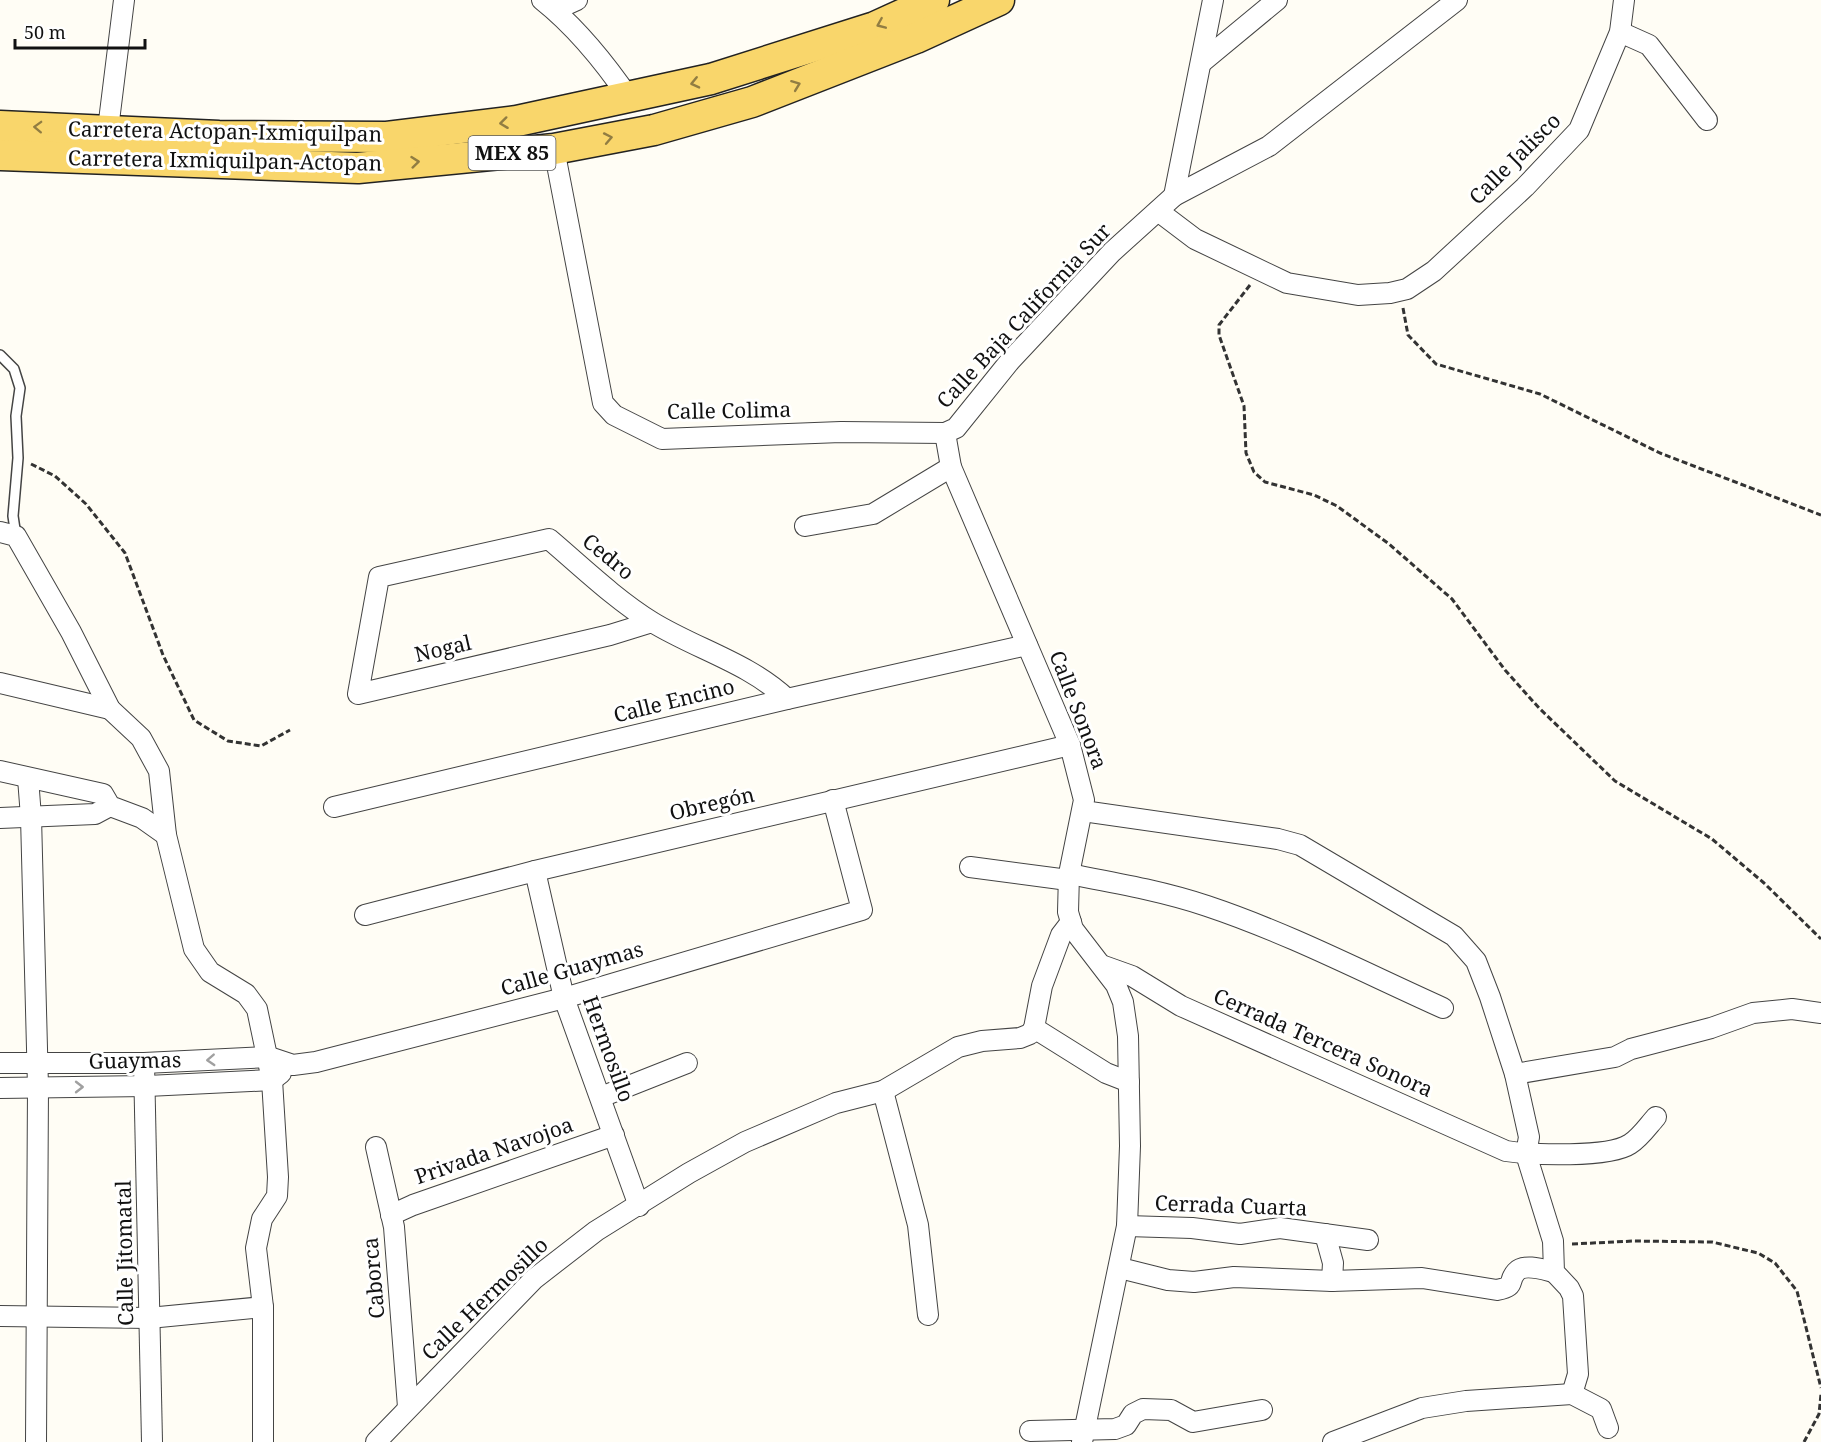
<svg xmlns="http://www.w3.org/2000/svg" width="1821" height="1442" viewBox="0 0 1821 1442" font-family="'Noto Serif',serif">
<rect width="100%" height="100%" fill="#fffdf5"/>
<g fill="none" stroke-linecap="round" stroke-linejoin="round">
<defs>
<path id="lane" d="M0,355l14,14 6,19 -4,28 2,42 -5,58 3,20"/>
<g id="street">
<path d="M542,0c34,27 63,63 87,98"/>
<path d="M555,10l22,-10"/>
<path d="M1620,32l29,13 58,75"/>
<path d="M1202,62l75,-62"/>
<path d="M108,129l16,-129"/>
<path d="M554,149l49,254 11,12 48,24 179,-7 104,1 11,-5 54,-67 102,-109 62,-56 95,-50 188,-146"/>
<path d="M1174,196l39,-196"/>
<path d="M1158,211l37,28 92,44 71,12 32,-2 17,-4 27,-18 91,-84 54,-57 41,-98 4,-32"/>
<path d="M945,433l6,34 119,278 14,55 -15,74 -1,38 5,17 43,56 7,17 5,34 2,110 -3,80 -45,216"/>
<path d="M805,526l68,-12 78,-47"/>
<path d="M0,532l16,4 55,96 39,77 31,29 18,33 7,64 28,114 16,23 36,22 11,15 15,71 6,97 -1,19 -15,23 -6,29 7,59v135"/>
<path d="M652,622l-42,13 -252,59 21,-117 170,-38c33,28 66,60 103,83 44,27 97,41 135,77"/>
<path d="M0,683l110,26"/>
<path d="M0,771l103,23 7,12 32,12 24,17"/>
<path d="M28,778l3,39 7,270 -2,355"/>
<path d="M334,807l453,-108 240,-54"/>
<path d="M1083,811l195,28 22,6 154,91 22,25 14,36 25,77 14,63 -3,17 27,87 1,31 15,16 4,8 5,78 -6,20"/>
<path d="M0,818l95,-4 15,-8"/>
<path d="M970,867l98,13"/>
<path d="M535,871l29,127 75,208"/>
<path d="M1069,874c47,9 93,17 138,32 81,27 158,67 236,102"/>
<path d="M365,915l170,-44 535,-126"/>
<path d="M1104,966l28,10 49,30 325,145c26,4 103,7 124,-7 10,-6 18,-18 26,-27"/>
<path d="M1034,1028l72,45 23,9"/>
<path d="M0,1063h144l125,-6 24,8 23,-3 248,-64 298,-88 -29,-110"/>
<path d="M144,1063l8,379"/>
<path d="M1515,1074l100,-17 16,-8 80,-21 42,-15 39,-4 29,4"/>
<path d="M0,1088l147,-2 125,-6 9,-7"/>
<path d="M883,1091l35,134 10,90"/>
<path d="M601,1097l86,-34"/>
<path d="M376,1147l18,80 14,180"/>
<path d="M391,1215l22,-10 201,-70"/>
<path d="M1127,1226l65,2 48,6 40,-6 88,12"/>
<path d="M1325,1234l8,29 -1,18"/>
<path d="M1120,1268l48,12 26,2 40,-5 98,4 90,-3 75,12c20,-4 10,-8 19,-18 8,-9 29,-2 38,0"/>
<path d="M0,1316l149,2 114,-11"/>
<path d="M1030,1431l85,-2 11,-4 7,-11 10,-5 28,1 22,12 69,-12"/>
<path d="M376,1442l158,-163 62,-48 93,-58 56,-31 91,-39 47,-12 75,-44 24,-6 38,-3 10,-4 4,-6 8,-42 19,-51 10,-13"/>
<path d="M1333,1442l89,-34 44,-7 106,-7 29,15 7,19"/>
</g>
<g id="primary">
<path d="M0,126l219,10 168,1 130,-16 194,-42 164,-52 59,-27"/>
<path d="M0,155l358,13 196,-19 100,-19 98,-28 164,-64 83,-38"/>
</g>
</defs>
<use href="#lane" stroke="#444" stroke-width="12"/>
<use href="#street" stroke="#444" stroke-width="22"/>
<use href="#primary" stroke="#222" stroke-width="33"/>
<g stroke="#333" stroke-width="3" stroke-dasharray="6 3" stroke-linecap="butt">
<path d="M1250,285l-31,40v10l25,71 2,47 8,19 11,10 49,13 23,11 52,38 63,55 53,71 34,38 76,73 97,58 52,44 57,56"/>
<path d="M1403,308l5,27 28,29 104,30 120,59 161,62"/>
<path d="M31,464l24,12 31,28 39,49 38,102 31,65 34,21 33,5 29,-16"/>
<path d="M1572,1244l62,-3 78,1 46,11 17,10 22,28 24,97"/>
<path d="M1804,1442l15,-28 2,-20"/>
</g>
<use href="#lane" stroke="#fff" stroke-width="9"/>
<use href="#street" stroke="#fff" stroke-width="20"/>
<use href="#primary" stroke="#f9d66b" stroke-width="30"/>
</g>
<defs><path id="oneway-chevron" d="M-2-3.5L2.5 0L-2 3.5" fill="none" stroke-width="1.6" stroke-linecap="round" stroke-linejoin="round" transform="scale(1.5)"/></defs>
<g stroke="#917d42">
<use href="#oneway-chevron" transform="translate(881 24) rotate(157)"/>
<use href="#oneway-chevron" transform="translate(695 83) rotate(167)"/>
<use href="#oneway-chevron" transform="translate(796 85) rotate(-21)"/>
<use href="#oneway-chevron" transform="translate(504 123) rotate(173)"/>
<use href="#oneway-chevron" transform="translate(38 127) rotate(-178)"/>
<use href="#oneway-chevron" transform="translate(608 138) rotate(-11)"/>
<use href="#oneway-chevron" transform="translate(415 162) rotate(-6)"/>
</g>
<g stroke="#a0a0a0">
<use href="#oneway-chevron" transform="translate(211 1060) rotate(177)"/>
<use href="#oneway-chevron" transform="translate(79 1087)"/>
</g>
<g text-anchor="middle" stroke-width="6" stroke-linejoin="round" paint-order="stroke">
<rect fill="#fff" stroke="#585858" stroke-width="1.5" x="468.5" y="136" width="87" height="34" rx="4.5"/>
<g font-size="20" font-weight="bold" fill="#111">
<text x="512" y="160">MEX 85</text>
</g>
<g font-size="21" fill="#111" stroke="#fff">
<text transform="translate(225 132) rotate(1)" y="7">Carretera Actopan-Ixmiquilpan</text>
<text transform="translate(1515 159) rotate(-45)" y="7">Calle Jalisco</text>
<text transform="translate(225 161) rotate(1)" y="7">Carretera Ixmiquilpan-Actopan</text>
<text transform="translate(1024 316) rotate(-47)" y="7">Calle Baja California Sur</text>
<text transform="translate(729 411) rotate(-1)" y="7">Calle Colima</text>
<text transform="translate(608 557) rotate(39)" y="7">Cedro</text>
<text transform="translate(443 649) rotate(-13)" y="7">Nogal</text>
<text transform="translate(674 701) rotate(-14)" y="7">Calle Encino</text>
<text transform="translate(1078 710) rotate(69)" y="7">Calle Sonora</text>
<text transform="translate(712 804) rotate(-13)" y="7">Obregón</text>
<text transform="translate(572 969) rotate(-16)" y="7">Calle Guaymas</text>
<text transform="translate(1323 1043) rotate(24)" y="7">Cerrada Tercera Sonora</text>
<text transform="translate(608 1049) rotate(70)" y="7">Hermosillo</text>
<text transform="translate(135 1061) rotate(-1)" y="7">Guaymas</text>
<text transform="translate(494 1151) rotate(-19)" y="7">Privada Navojoa</text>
<text transform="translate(1231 1206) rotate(2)" y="7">Cerrada Cuarta</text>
<text transform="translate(125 1253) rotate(-91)" y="7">Calle Jitomatal</text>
<text transform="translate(374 1278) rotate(-95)" y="7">Caborca</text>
<text transform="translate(485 1299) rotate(-44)" y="7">Calle Hermosillo</text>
</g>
</g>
<path d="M15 39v9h130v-9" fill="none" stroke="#111111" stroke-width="3"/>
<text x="24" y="39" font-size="18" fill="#111111" stroke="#ffffff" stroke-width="4.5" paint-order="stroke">50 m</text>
</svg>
